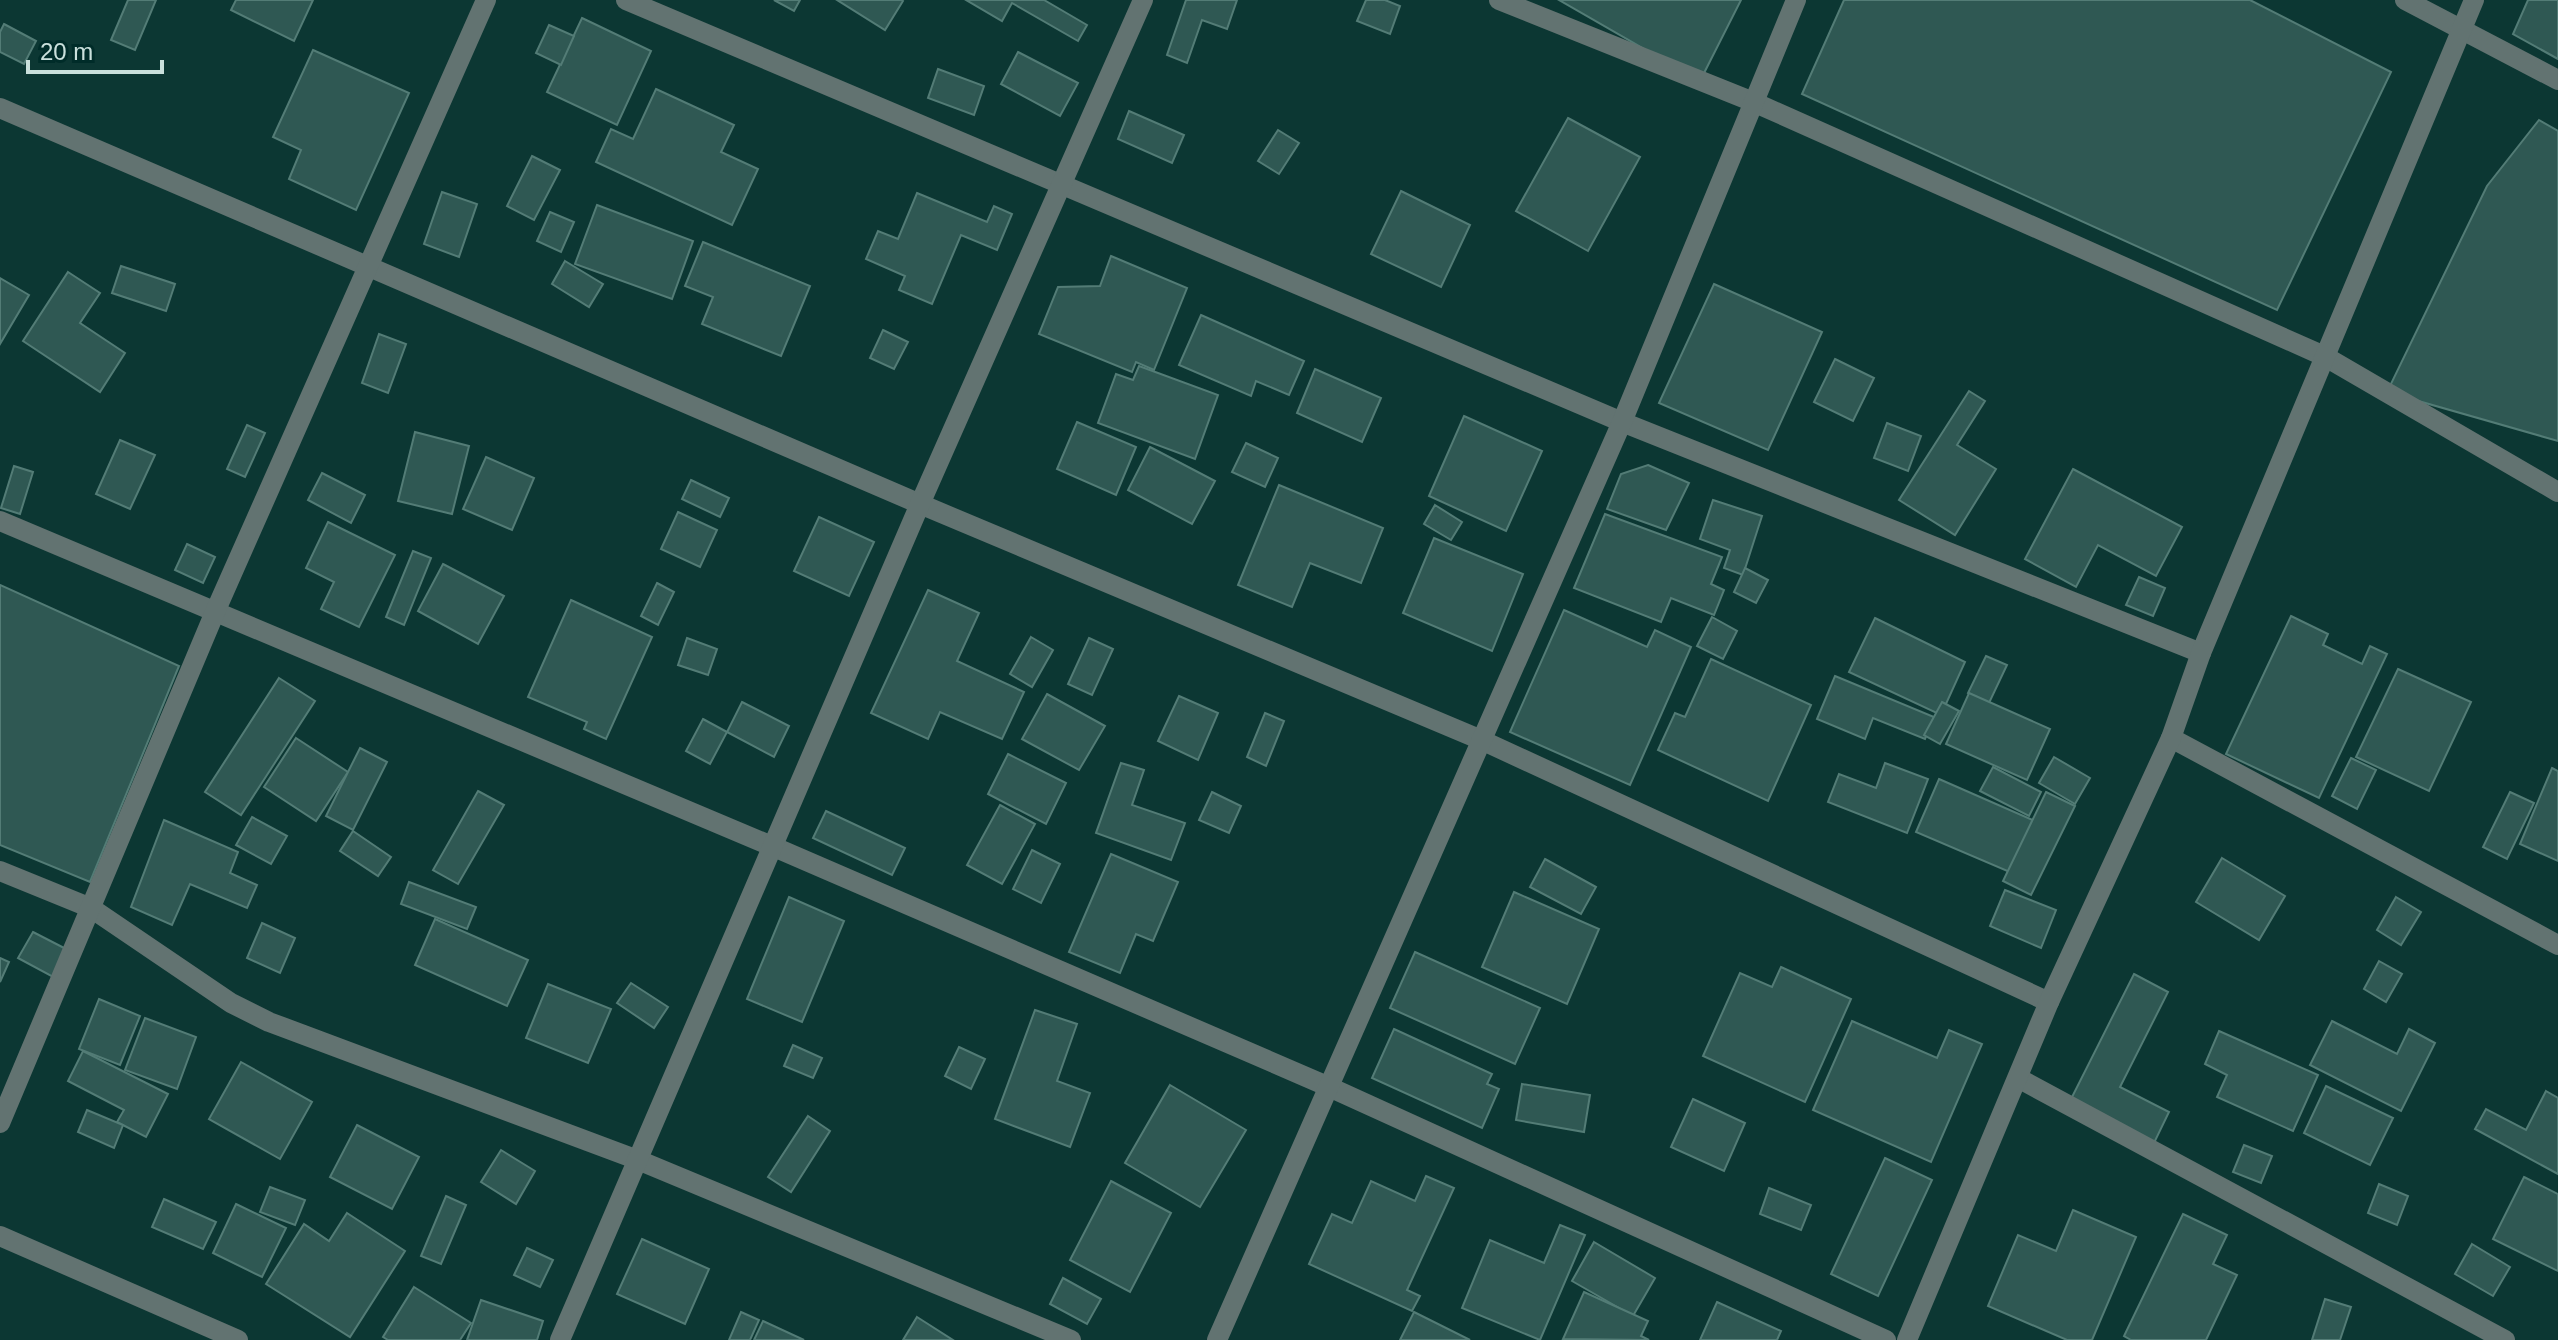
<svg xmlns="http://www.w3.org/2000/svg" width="2558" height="1340" viewBox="0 0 2558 1340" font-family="Arial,sans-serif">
<rect width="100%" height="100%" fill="#0c3733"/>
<g fill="#2f5853" stroke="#537c76" stroke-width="2">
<path d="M128,0h28l-21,50 -24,-10z"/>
<path d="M236,0h77l-19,41 -63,-31z"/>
<path d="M774,0h26l-6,11z"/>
<path d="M837,0h65l1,1 -18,29z"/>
<path d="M966,0h78l43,25 -9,16 -66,-38 -10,18z"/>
<path d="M1186,0h51l-10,29 -25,-9 -15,43 -20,-8z"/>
<path d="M1366,0h19l15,6 -10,28 -33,-13z"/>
<path d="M1559,0h182l-41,81z"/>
<path d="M1844,0h406l141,72 -114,238 -475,-216z"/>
<path d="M2528,0h30v59l-45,-25z"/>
<path d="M582,18l69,33 -34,74 -70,-33z"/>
<path d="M4,24l32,17 -12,23 -24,-12v-20z"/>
<path d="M549,25l25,11 -13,29 -25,-12z"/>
<path d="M313,50l96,43 -53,117 -67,-31 12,-29 -28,-13z"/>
<path d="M1018,52l60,31 -18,33 -59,-32z"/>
<path d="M938,69l46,17 -10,29 -46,-17z"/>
<path d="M656,89l78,36 -13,27 37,17 -26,56 -136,-63 15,-33 22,10z"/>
<path d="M1129,111l55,24 -12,28 -54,-24z"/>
<path d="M1568,118l72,39 -52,94 -72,-40z"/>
<path d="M2539,120l19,11v310l-171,-49 100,-206z"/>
<path d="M1278,130l21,13 -20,31 -21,-13z"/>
<path d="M532,156l28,14 -26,50 -27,-14z"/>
<path d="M1401,191l69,34 -29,62 -70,-33z"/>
<path d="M442,192l35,12 -18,53 -35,-13z"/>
<path d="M917,193l70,29 7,-16 18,8 -15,36 -36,-15 -29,69 -33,-14 6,-14 -39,-17 12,-28 20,8z"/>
<path d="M597,205l96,36 -21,58 -97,-35z"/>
<path d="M550,212l24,10 -13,30 -24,-11z"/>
<path d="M703,242l107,44 -29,70 -79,-32 11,-27 -28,-11z"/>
<path d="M1111,256l76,32 -33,82 -18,-8 -4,10 -93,-38 19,-47 42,-1z"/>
<path d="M565,261l38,23 -14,23 -37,-23z"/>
<path d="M121,266l54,18 -9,27 -54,-18z"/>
<path d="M68,272l32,21 -20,30 45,30 -25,39 -77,-51z"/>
<path d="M0,278l29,17 -29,49z"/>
<path d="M1714,284l108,48 -54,118 -109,-47z"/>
<path d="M1201,315l103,46 -15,34 -33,-14 -5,15 -72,-31z"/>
<path d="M883,330l25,12 -14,27 -24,-11z"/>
<path d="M379,334l27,10 -18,49 -26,-10z"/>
<path d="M1835,359l39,19 -21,43 -39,-19z"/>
<path d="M1139,366l79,29 -23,64 -97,-36 18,-49 17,6z"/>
<path d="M1315,369l66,29 -19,44 -65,-29z"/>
<path d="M1969,391l16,10 -28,44 39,24 -41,66 -56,-35z"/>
<path d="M1464,416l78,35 -36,80 -77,-35z"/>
<path d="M1077,422l59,25 -20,48 -59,-26z"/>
<path d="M1887,423l34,13 -13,35 -34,-13z"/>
<path d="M247,425l18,8 -20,44 -18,-8z"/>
<path d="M415,432l54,14 -17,68 -54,-13z"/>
<path d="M120,440l35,15 -25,54 -34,-15z"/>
<path d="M1246,443l32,15 -13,29 -33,-15z"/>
<path d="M1150,447l65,34 -23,43 -64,-34z"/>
<path d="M486,457l48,21 -22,52 -49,-21z"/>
<path d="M1648,465l41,18 -23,47 -59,-21 14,-35z"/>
<path d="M14,466l19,6 -13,42 -19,-6z"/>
<path d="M2073,469l109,58 -26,49 -58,-31 -22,42 -51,-28z"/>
<path d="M322,473l43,22 -14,28 -43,-23z"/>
<path d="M691,480l38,18 -9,19 -38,-18z"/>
<path d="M1279,485l104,43 -22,55 -51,-20 -18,44 -54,-22z"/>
<path d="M1713,500l49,16 -19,59 -19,-7 6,-18 -30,-11z"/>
<path d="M1435,505l27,17 -11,18 -27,-16z"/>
<path d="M678,512l39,18 -17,37 -39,-18z"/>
<path d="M1605,514l117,43 -11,27 13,6 -10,25 -43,-17 -10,24 -87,-34z"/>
<path d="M819,517l55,25 -25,54 -55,-25z"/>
<path d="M328,522l67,33 -36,72 -38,-18 13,-27 -28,-14z"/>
<path d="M1434,538l89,36 -31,77 -89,-38z"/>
<path d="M187,544l28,13 -12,26 -28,-13z"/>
<path d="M413,551l18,7 -27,67 -18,-8z"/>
<path d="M443,564l61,32 -26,48 -60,-33z"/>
<path d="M1745,568l23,12 -12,23 -22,-11z"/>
<path d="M2139,577l26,11 -12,28 -27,-11z"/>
<path d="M657,583l17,9 -16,33 -17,-9z"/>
<path d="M0,585l179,81 -89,216 -90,-37z"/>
<path d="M928,590l51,23 -22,48 67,31 -22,47 -62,-27 -12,27 -57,-26z"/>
<path d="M571,600l81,37 -46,102 -22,-10 3,-7 -59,-25z"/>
<path d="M1564,610l83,37 8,-17 36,17 -61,138 -120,-53z"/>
<path d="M2291,616l37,18 -5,11 39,19 8,-18 17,8 -68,144 -93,-44z"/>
<path d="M1712,617l25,14 -14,28 -26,-13z"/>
<path d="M1875,618l90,44 -24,53 -92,-43z"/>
<path d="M1031,637l22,13 -21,37 -22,-13z"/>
<path d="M687,638l30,11 -9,26 -30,-10z"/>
<path d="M1089,638l24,11 -21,46 -24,-11z"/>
<path d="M1986,656l21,9 -18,38 -21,-10z"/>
<path d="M1711,659l100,46 -43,96 -110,-51 17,-37 10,4z"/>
<path d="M2398,669l73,33 -42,89 -73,-34z"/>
<path d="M1835,676l99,41 -9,22 -52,-21 -8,21 -48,-20z"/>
<path d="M279,678l36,23 -74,114 -36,-23z"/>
<path d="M1969,693l81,36 -23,51 -81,-36z"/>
<path d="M1047,694l58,32 -26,44 -57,-31z"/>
<path d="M1179,696l39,17 -20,47 -40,-19z"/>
<path d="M742,702l47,24 -15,31 -47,-25z"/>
<path d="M1942,702l17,9 -19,33 -16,-9z"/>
<path d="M1265,713l19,8 -18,45 -19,-9z"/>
<path d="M703,719l24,13 -17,32 -24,-13z"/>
<path d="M296,738l52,34 -32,49 -52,-34z"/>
<path d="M360,748l27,14 -34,68 -27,-14z"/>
<path d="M1008,754l58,29 -20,41 -58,-30z"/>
<path d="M2054,757l36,21 -15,26 -36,-21z"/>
<path d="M2351,758l25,12 -19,39 -25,-13z"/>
<path d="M1121,763l23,7 -12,35 53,18 -14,37 -75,-27z"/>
<path d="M1885,763l43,16 -21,54 -79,-31 11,-28 37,14z"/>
<path d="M1993,767l48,25 -12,24 -49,-25z"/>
<path d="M2552,768l6,3v90l-38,-17z"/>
<path d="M1939,779l96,42 -23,52 -96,-41z"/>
<path d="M478,791l26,14 -46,79 -25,-14z"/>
<path d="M1212,792l29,14 -12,27 -30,-13z"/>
<path d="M2046,792l29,14 -44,89 -28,-14z"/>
<path d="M2510,792l24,11 -27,56 -24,-12z"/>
<path d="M1000,805l35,19 -33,60 -35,-19z"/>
<path d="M826,811l79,37 -13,27 -79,-37z"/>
<path d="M252,817l35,19 -16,28 -35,-19z"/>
<path d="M164,820l74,32 -8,21 27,12 -10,23 -57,-24 -18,41 -41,-18z"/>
<path d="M353,831l38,26 -13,19 -38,-25z"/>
<path d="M1032,850l28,14 -19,39 -28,-14z"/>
<path d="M1111,854l67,28 -25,59 -17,-7 -16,39 -51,-21z"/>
<path d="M2222,858l63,38 -26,44 -63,-38z"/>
<path d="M1545,859l51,28 -15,27 -51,-27z"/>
<path d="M409,882l67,25 -9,22 -66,-25z"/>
<path d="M2005,890l51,20 -15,38 -51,-22z"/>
<path d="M1514,892l85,37 -32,75 -85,-37z"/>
<path d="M789,897l55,24 -42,101 -55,-23z"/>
<path d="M2396,897l25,15 -20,33 -24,-15z"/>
<path d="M435,919l93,41 -21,46 -92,-41z"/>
<path d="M262,923l33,15 -15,35 -33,-15z"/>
<path d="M33,932l37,19 -15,27 -37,-20z"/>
<path d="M1415,952l125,56 -25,56 -125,-56z"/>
<path d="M0,958l9,4 -9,20z"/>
<path d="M2379,961l23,13 -16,28 -22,-13z"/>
<path d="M1781,967l70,32 -46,103 -102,-46 37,-83 32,14z"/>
<path d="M2134,974l34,18 -48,95 49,25 -15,31 -84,-42z"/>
<path d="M631,983l37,24 -14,21 -37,-25z"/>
<path d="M548,984l63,25 -23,54 -62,-25z"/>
<path d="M99,999l41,17 -20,49 -41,-16z"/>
<path d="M1035,1010l42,14 -20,57 33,12 -20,54 -75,-28z"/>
<path d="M145,1018l51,19 -19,52 -52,-19z"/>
<path d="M1852,1021l85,37 12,-28 33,14 -51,118 -118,-52z"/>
<path d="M2332,1021l65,33 12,-25 26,14 -34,68 -91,-46z"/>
<path d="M1394,1029l98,45 -5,10 12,5 -17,39 -110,-50z"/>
<path d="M2219,1031l99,44 -25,56 -76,-34 10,-22 -22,-11z"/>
<path d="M793,1045l29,13 -9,20 -29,-12z"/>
<path d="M959,1047l26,12 -14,30 -26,-13z"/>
<path d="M83,1051l85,43 -22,43 -29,-15 7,-12 -56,-29z"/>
<path d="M241,1062l71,40 -32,57 -71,-40z"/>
<path d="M1522,1084l68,11 -6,37 -68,-12z"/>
<path d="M1170,1085l76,45 -46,77 -75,-44z"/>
<path d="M2326,1086l67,32 -23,47 -66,-32z"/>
<path d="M2546,1091l12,7v76l-83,-45 11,-20 40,21z"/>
<path d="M1693,1099l52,24 -21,48 -53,-24z"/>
<path d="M87,1110l36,15 -9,23 -36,-16z"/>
<path d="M808,1116l22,15 -39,61 -23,-15z"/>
<path d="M357,1125l62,32 -27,52 -62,-32z"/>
<path d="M2244,1145l28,11 -11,27 -28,-11z"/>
<path d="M501,1150l34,21 -19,33 -35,-22z"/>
<path d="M1885,1158l47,22 -54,116 -47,-22z"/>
<path d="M1426,1176l28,12 -47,102 13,6 -8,15 -103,-47 23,-50 20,9 19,-42 44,20z"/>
<path d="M2524,1177l34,17v77l-65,-32z"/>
<path d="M1111,1181l60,32 -41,79 -60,-32z"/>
<path d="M2379,1184l29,12 -11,29 -29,-12z"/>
<path d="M270,1187l35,13 -10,25 -35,-13z"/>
<path d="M1769,1188l42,17 -10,25 -41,-16z"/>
<path d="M446,1196l20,9 -25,59 -20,-8z"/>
<path d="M164,1199l52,23 -13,27 -51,-22z"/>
<path d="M236,1204l50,24 -24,49 -49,-24z"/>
<path d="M2073,1210l63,27 -44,103h-25l-79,-34 30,-71 38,16z"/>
<path d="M347,1213l58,38 -55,86 -84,-53 38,-60 25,17z"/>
<path d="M2183,1214l44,21 -14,29 24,11 -31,65h-75l-7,-4z"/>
<path d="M1560,1225l25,10 -45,105 -78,-32 28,-68 54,23z"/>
<path d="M642,1239l67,30 -24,55 -68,-30z"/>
<path d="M1594,1242l61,36 -22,38 -61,-35z"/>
<path d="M2472,1244l38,23 -17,29 -38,-22z"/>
<path d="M527,1248l26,12 -13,27 -26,-12z"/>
<path d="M1063,1278l38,21 -14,25 -37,-20z"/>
<path d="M414,1287l57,36 -11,17h-72l-5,-3z"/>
<path d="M1584,1292l64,29 -7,15 8,4 -86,-1z"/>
<path d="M2325,1299l26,8 -11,33h-28z"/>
<path d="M481,1300l62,21 -6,19h-70z"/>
<path d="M1717,1302l64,29 -4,9h-77z"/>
<path d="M741,1312l18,8 -9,20h-21z"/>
<path d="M1414,1312l56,28h-70z"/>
<path d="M917,1317l36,23h-50z"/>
<path d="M763,1321l41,19h-50z"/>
</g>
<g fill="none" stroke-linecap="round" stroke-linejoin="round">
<g stroke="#627371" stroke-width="20">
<path d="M626,0l996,422 579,231"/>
<path d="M1499,0l252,101 573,255 234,136"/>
<path d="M2405,0l153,80"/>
<path d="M0,108l920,396 559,235 570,263"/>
<path d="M0,521l774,326 553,239 559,254"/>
<path d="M2171,738l387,207"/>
<path d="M0,871l91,37 140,95 38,19 369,138 433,180"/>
<path d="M2018,1078l487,262"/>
<path d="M0,1123l215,-511 271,-612"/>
<path d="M0,1236l238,104"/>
<path d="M560,1340l360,-836 223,-504"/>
<path d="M1217,1340l405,-918 174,-422"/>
<path d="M1907,1340l142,-338 122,-264 30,-85 273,-653"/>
</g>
</g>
<path d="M28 60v12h134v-12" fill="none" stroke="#cae0dc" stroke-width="4"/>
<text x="40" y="60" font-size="24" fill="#cae0dc" stroke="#002c29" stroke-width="6" paint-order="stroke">20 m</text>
</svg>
